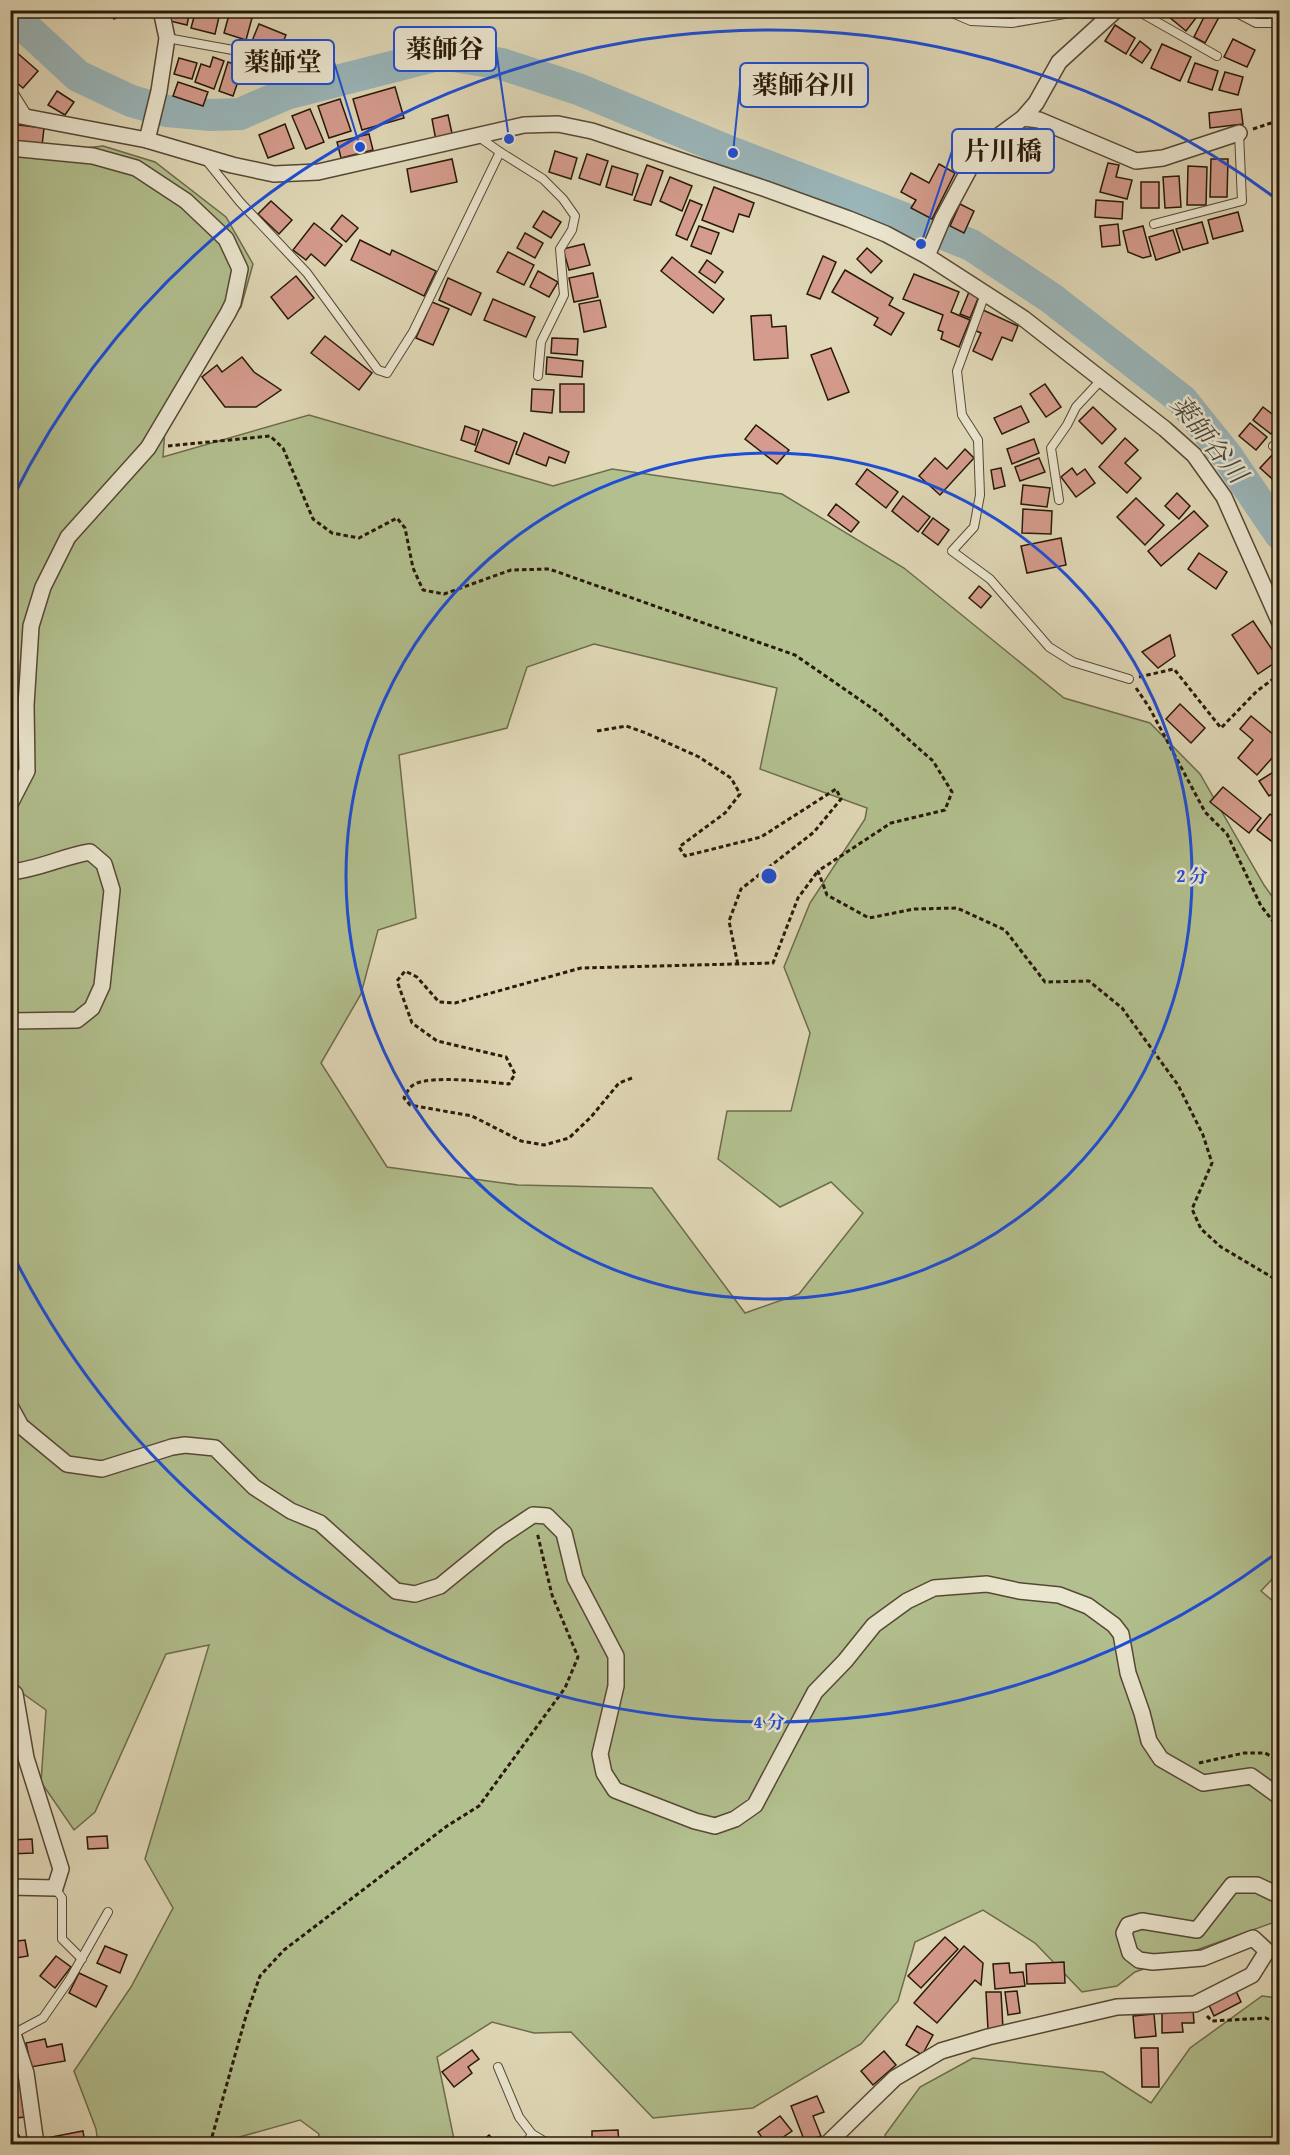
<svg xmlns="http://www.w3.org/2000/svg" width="1290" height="2155" viewBox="0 0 1290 2155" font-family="'Gentium Book Plus','Noto Serif JP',serif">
<rect width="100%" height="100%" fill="#e0d8b7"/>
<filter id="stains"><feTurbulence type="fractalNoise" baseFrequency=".00333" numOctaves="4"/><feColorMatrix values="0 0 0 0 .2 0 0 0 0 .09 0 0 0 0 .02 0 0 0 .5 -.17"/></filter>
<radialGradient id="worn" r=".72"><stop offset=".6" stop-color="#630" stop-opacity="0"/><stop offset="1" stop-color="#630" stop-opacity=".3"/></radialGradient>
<g fill="#b2bf8e" stroke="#6d6c4c" stroke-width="1.5" fill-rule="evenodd">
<path d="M103,146l52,16 71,55 27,47 -12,43 -74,93 -4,57 146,-42 244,71 59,-17 170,25 122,74 160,130 86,25 50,51 64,111 15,21 1,665 -19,20 18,15v320l-4,-4 -140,50 -18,14 -35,6 -47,-49 -52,-33 -68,32 -17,59 -37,43 -108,64 -100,10 -82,-86 -37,1 -42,-11 -55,35 18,87h-138l2,-10 -19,-14 -64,18 -10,6h-128l-2,-15 -22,-58 57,-84 42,-79 -28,-49 64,-214 -43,9 -71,158 -21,18 -33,-48 5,-72 -35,-25v-1529zM594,644l183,44 -17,81 107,39 -2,11 -55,84 -26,64 26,66 -19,78h-64l-9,48 62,48 51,-25 32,31 -64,81 -54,19 -93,-125 -134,-3 -131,-18 -66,-104 40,-69 17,-64 38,-12 -17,-163 108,-27 20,-61z"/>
<path d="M1262,1996l17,2v146h-393l-1,-9 35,-48 53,-29 130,14 48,31 39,-55z"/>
</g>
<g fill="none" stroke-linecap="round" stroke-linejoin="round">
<path stroke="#9ab6ba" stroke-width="32" d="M10,17l15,10 53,49 53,25 36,10 44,4 29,-1 46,-20 156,-40 60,10 76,25 155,64 147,56 91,36 80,53 131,102 45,56 53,78"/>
</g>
<g fill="#d59c8d" stroke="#28190a" stroke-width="1.5">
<path d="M110,10h22l-18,9z"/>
<path d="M173,10h17l-3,15 -17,-4z"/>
<path d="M196,10l23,7 -4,17 -24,-6z"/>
<path d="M1172,10h30l-16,21 -18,-15z"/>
<path d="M1246,10h17l-6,8z"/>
<path d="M230,11l22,7 -6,22 -22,-7z"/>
<path d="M1207,11l12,6 -14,26 -11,-6z"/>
<path d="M259,24l27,11 -7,17 -27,-11z"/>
<path d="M1115,25l20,13 -9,16 -21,-13z"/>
<path d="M1233,39l22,11 -8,17 -23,-10z"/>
<path d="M1140,41l11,9 -9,13 -12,-8z"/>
<path d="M1162,44l29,13 -11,24 -29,-13z"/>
<path d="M15,51l23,20 -15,17 -12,-10 4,-5 -5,-4v-13z"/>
<path d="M213,57l11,4 -10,28 -19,-7 6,-18 9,3z"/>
<path d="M179,58l18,5 -5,16 -18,-5z"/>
<path d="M228,62l15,5 -10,29 -14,-5z"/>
<path d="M1195,63l23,8 -6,19 -24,-8z"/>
<path d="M1225,72l18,5 -5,18 -19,-5z"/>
<path d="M178,82l30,10 -5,14 -30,-10z"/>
<path d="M395,87l9,31 -42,12 -9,-31z"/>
<path d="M57,91l17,11 -9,13 -17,-10z"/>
<path d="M340,99l11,32 -22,7 -11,-32z"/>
<path d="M310,109l14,33 -18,7 -14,-33z"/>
<path d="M1241,109l2,15 -33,4 -1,-15z"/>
<path d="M448,115l5,23 -17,3 -4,-22z"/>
<path d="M10,124l34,4 -2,18 -32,-4z"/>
<path d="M285,124l9,24 -26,10 -9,-23z"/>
<path d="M369,134l4,16 -32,8 -4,-16z"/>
<path d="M555,151l22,7 -6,21 -22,-7z"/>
<path d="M587,154l21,7 -8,24 -21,-7z"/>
<path d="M452,159l5,23 -46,10 -4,-23z"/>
<path d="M1211,159h17l-1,38h-17z"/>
<path d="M1108,163l11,2 -3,12 16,3 -5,19 -27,-7z"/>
<path d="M939,164l16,9 -23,46 -21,-11 5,-8 -15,-8 10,-19 18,10z"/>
<path d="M647,165l16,6 -12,34 -17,-5z"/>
<path d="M612,166l26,8 -6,21 -26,-8z"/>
<path d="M1188,166l19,1 -1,38h-19z"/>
<path d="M1179,176l2,31 -16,1 -2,-31z"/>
<path d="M670,177l22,9 -10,25 -22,-10z"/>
<rect x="1141" y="182" width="18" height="26"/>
<path d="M714,187l40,16 -5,14 -10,-3 -6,18 -31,-12z"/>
<path d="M690,200l12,5 -15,35 -11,-5z"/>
<path d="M1096,200l27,2 -1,17 -27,-2z"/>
<path d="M271,201l21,19 -13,14 -21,-20z"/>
<path d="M960,204l14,7 -10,22 -14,-7z"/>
<path d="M543,211l18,11 -10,16 -18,-11z"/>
<path d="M1238,212l5,19 -30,8 -5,-19z"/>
<path d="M342,215l16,13 -12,14 -15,-13z"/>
<path d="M1202,222l6,21 -25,7 -7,-21z"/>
<path d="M314,223l28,22 -17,21 -14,-12 -5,6 -13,-10z"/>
<path d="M1118,224l2,21 -18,2 -2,-21z"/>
<path d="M699,226l20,7 -8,21 -20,-8z"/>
<path d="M1143,226l8,30 -8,2 -15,-6 -5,-21z"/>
<path d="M1173,230l7,22 -24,8 -7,-23z"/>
<path d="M525,233l18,10 -8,15 -18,-10z"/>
<path d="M360,240l30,15 2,-5 44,21 -12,25 -73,-36z"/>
<path d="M584,244l6,21 -21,5 -6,-21z"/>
<path d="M867,248l15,13 -11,12 -14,-14z"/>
<path d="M508,252l26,13 -10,20 -27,-13z"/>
<path d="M823,256l13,6 -16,37 -13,-5z"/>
<path d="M672,257l52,42 -11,14 -52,-42z"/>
<path d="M707,260l16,12 -8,11 -16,-11z"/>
<path d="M845,270l48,28 -4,7 15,8 -13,22 -17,-10 4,-7 -46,-26z"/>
<path d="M538,271l20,11 -9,15 -19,-10z"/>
<path d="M593,273l5,24 -24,5 -5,-24z"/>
<path d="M914,274l45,18 -8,20 19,8 -11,27 -18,-8 2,-7 -5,-2 5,-15 -40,-16z"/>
<path d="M296,276l18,22 -26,21 -17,-22z"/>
<path d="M448,278l33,15 -10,22 -32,-15z"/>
<path d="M969,292l10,4 -9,22 -10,-4z"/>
<path d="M493,299l42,18 -9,20 -42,-17z"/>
<path d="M600,300l6,27 -22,5 -5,-28z"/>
<path d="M432,302l17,7 -16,36 -17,-7z"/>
<path d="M983,310l35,16 -6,15 -10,-4 -10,23 -19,-9 8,-18 -7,-3z"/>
<path d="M771,315l1,12 14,-1 2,32 -34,2 -3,-44z"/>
<path d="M325,336l47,37 -13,17 -48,-37z"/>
<path d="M552,338l26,1 -1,16 -26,-2z"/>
<path d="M831,348l18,44 -21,8 -17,-45z"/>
<path d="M242,357l12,15 27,18 -25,17h-31l-23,-30 15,-12 5,7z"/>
<path d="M547,357l36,4 -1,16 -36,-3z"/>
<rect x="560" y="384" width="24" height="28"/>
<path d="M1045,384l16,23 -15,10 -16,-23z"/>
<path d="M532,389l22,1 -2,23 -21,-2z"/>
<path d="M1021,406l8,16 -27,12 -8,-16z"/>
<path d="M1093,407l23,22 -14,15 -23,-23z"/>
<path d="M1263,407l17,13v3l-9,11 -18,-14z"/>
<path d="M1250,423l17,14 -11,13 -17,-14z"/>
<path d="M756,425l33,25 -12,14 -32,-25z"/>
<path d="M465,426l14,5 -4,14 -14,-5z"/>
<path d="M483,429l34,13 -8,22 -34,-13z"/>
<path d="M524,433l45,19 -4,11 -16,-6 -3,9 -30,-12z"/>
<path d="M1125,438l13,12 -13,13 16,15 -14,15 -28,-26z"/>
<path d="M1034,439l5,14 -27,11 -5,-15z"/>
<path d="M965,449l9,9 -34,37 -21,-19 16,-18 12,11z"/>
<path d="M1273,454l7,6v22l-2,2 -18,-16z"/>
<path d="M1039,458l6,14 -25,9 -5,-14z"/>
<path d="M1001,468l4,18 -11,3 -3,-19z"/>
<path d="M1072,468l5,7 8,-6 10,14 -19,14 -15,-20z"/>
<path d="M867,469l31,23 -12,16 -30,-24z"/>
<path d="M1023,485l27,3 -3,19 -26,-3z"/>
<path d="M1177,493l13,13 -11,13 -14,-13z"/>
<path d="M903,496l27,21 -12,15 -26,-21z"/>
<path d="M1136,498l28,27 -19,20 -28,-28z"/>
<path d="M836,504l23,18 -8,10 -23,-17z"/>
<path d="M1023,509l29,2 -1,23 -29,-1z"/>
<path d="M1194,511l14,15 -47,40 -13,-15z"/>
<path d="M933,518l16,12 -11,15 -16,-12z"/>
<path d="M1061,538l5,27 -39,8 -6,-27z"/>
<path d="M1199,553l28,19 -11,17 -28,-20z"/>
<path d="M979,586l12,10 -10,12 -12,-10z"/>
<path d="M1253,621l26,39 -21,14 -26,-39z"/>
<path d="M1170,635l5,21 -17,12 -16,-16z"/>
<path d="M1180,704l25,24 -14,15 -25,-24z"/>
<path d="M1251,716l29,24v9l-23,26 -19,-17 15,-18 -13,-11z"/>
<path d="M1278,769l2,20 -11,7 -10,-15z"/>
<path d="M1223,787l38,31 -12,15 -39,-31z"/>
<path d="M1270,814l10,7v16l-6,6 -17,-13z"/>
<path d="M10,1734h6l-1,15h-5z"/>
<path d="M107,1836l1,12 -20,1 -1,-12z"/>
<path d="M32,1839l1,14 -23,1v-14z"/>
<path d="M945,1937l13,12 -37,39 -13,-12z"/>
<path d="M25,1940l3,16 -18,3v-17z"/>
<path d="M105,1946l22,9 -7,18 -23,-10z"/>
<path d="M964,1946l19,17 -2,22 -6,-5 -38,43 -23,-20z"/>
<path d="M56,1956l15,11 -16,21 -15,-12z"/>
<path d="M1064,1962l1,21 -38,1 -1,-20z"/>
<path d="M1009,1963l1,10 13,-1 2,14 -30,3 -2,-25z"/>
<path d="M79,1973l28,13 -11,21 -27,-14z"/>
<path d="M1017,1991l3,22 -12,2 -3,-23z"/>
<path d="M1236,1991l5,11 -27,14 -5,-11z"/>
<path d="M986,1992h15l2,37 -15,1z"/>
<path d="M1193,2009l1,14h-12l1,9 -21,1v-23z"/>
<path d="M1154,2014l2,22 -21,2 -2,-22z"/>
<path d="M917,2026l16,9 -11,20 -16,-10z"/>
<path d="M45,2039l2,8 15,-3 3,17 -34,6 -5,-24z"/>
<path d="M1141,2048h17l1,39h-17z"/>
<path d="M472,2050l7,9 -11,8 4,6 -18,14 -12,-15z"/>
<path d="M884,2051l12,14 -23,20 -12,-14z"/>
<path d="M20,2085l4,32 -14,2v-33z"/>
<path d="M817,2096l7,16 -11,4 8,20 -16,6 -14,-36z"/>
<path d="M780,2116l12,15 -19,13h-6l-9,-12z"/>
<path d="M14,2127l10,17h-14v-15z"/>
<path d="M618,2130l1,14h-27v-13z"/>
<path d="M83,2131l2,13h-38l-1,-6z"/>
<path d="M489,2135l9,9h-19z"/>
</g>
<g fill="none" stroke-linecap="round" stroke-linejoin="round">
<defs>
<g id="lane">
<path d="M945,10l26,11 41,2 58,-10 39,2"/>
<path d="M1136,10l81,46"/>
<path d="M1231,10l25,13h15l8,-13"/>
<path d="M167,38l66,12"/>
<path d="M10,87l18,29"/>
<path d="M479,137l21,15 43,27 20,20 12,17 -3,14 -12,19 4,46 -23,47 -3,34"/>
<path d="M206,160l34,42 67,71 71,97 9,3 26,-41 87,-180"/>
<path d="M1154,224l88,-23 -3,-68"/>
<path d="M985,294l-28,77 5,44 16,25 2,55 -6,32 -22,24 38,28 59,68 24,15 56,17"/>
<path d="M1273,446l7,4"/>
<path d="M1059,500l-8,-52 16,-23 9,-18 26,-28"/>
<path d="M55,1888l7,10v41l20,20"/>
<path d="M13,2034l30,-16 27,-39 38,-67"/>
<path d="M498,2067l21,50 13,17 17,10"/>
<path d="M526,2144l6,-10"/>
</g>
<g id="street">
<path d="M10,114l137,26 85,25 42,9 44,-2 206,-47 34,-1 34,7 174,58 83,30 37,15 41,22 96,62 142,111 29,26 30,42 56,126"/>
<path d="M1023,118l16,2 97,41 27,-3 76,-25"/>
<path d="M147,140l12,-49 8,-53 -6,-28"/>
<path d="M10,148l83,8 43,12 50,33 40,38 14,30 -7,34 -5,10 -80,135 -80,89 -25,50 -12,39 -5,79 1,66 -17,33"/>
<path d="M927,256l16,-38 29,-54 21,-24 30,-22 13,-15 23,-41 57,-52"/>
<path d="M10,872c28,-2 53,-16 80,-20l14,12 8,26 -10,96 -10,22 -15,12 -67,1"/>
<path d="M10,1406l11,20 46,38 35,5 70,-22 13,-2 30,3 39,39 37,24 29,12 76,68 19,3 25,-8 60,-49 33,-22 14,1 17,17 11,45 41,78v30l-16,68 4,19 11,17 80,31 20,5 20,-7 20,-14 60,-113 30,-31 29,-36 33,-24 27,-13 53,-4 32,7 40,4 29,11 26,19 7,9 7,39 14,40 7,28 12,18 42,24 48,-7 29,21"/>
<path d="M10,1689l5,5 11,64 35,111 -6,19 -45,-1"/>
<path d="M10,2034h3l13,39 10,71"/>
<path d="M827,2144l68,-66 46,-27 47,-14 129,-30 78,-3 57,-29 15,-24 -14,-13 -50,20 -50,4 -14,-2 -9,-7 -6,-20 4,-8 14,-4 55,9 35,-45h25l23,11"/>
</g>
</defs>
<use href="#lane" stroke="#564935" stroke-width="10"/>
<use href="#street" stroke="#564935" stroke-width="18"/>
<g stroke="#28190a" stroke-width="3" stroke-dasharray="4.5 3" stroke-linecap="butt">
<path d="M1253,129l27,-9"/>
<path d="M168,446l102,-10 13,12 30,71 19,14 27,5 38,-20 8,10 8,40 10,22 21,4 67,-24 38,-1 246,86 84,58 54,48 19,31 -7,18 -54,13 -73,48 9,24 42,23 45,-9 43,-1 48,22 40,52 44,-1 33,27 56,77 25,50 9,28 -20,46 9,20 20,18 59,35"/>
<path d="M1139,677l35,-8 47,59 36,-37 23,-17"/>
<path d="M1136,688l13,19 56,105 22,22 34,72 19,24"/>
<path d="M597,731l29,-5 20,7 53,24 32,21 9,16 -15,19 -46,34 6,9 76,-19 75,-48 5,10 -27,33 -73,57 -12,32 9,44"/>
<path d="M632,1078l-13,5 -28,34 -22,21 -25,7 -23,-4 -49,-25 -62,-11 -6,-7c3,-6 5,-11 11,-14 17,-9 73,-2 94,0l6,-10 -9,-17 -69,-16 -25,-18 -15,-42 8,-10 12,6 22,25 16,1 126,-35 192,-5 25,-65 20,-27"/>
<path d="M1199,1763l45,-10h21l15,8"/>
<path d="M1207,2016l5,5 54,-3 14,7"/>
<path d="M210,2144l36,-128 14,-40 24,-26 163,-124 32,-20 86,-118 13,-31 -26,-62 -15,-63"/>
</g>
<use href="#lane" stroke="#ebe6d0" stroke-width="8"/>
<use href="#street" stroke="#ebe6d0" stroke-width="15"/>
</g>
<g fill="none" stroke="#1d4ed8" stroke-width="3">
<circle cx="769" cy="876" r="423"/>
<path d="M1278 1552A846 846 0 0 1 12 1253M12 499A846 846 0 0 1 1278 200"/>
</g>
<g text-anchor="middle" stroke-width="5" stroke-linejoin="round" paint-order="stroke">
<g font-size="26" font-style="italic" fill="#4a483f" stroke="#ebe6d0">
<text transform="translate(1209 439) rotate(51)" y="9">薬師谷川</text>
</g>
</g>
<circle cx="769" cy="876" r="9" fill="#1d4ed8" stroke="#ebe6d0" stroke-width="3"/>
<g font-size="18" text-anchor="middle" font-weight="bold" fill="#1d4ed8" stroke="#ebe6d0" stroke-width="5" stroke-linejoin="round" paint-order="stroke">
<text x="1192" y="882">2 分</text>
<text x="769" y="1728">4 分</text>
</g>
<path fill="none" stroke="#1d4ed8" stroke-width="2" d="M509 139L496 49M360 147L334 62M733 153L740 85M921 244L952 151"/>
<g fill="#1d4ed8" stroke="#ebe6d0" stroke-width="2">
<circle cx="509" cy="139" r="6"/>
<circle cx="360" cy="147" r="6"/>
<circle cx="733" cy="153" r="6"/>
<circle cx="921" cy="244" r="6"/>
</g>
<g fill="#ebe6d0" stroke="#1d4ed8" stroke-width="2">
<rect x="394" y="27" width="102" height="44" rx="6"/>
<rect x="232" y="40" width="102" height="44" rx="6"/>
<rect x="740" y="63" width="128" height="44" rx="6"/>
<rect x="952" y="129" width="102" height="44" rx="6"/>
</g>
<g font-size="26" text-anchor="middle" font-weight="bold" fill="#28190a">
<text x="445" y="58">薬師谷</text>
<text x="283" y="71">薬師堂</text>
<text x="804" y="94">薬師谷川</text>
<text x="1003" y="160">片川橋</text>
</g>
<rect width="1290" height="2155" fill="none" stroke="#e0d8b7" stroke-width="36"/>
<rect x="12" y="12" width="1266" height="2131" fill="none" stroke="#28190a" stroke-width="3"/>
<rect x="18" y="18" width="1254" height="2119" fill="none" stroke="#28190a" stroke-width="1.5"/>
<rect width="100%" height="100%" filter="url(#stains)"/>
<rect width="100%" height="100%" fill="url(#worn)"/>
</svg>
